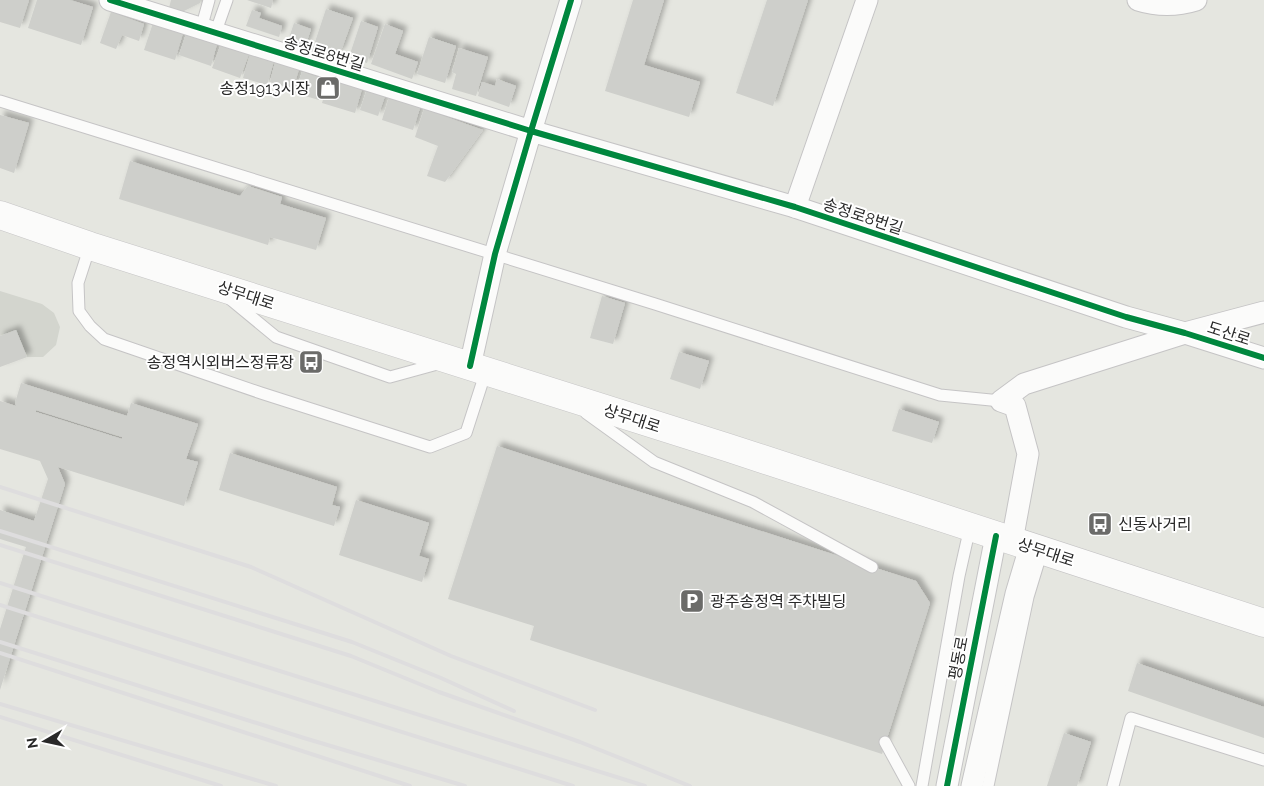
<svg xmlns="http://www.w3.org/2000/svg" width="1264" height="786" viewBox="0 0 1264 786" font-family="Raleway,'Noto Sans KR',sans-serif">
<defs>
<filter id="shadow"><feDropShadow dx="4.5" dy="-4.5" stdDeviation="2.5" flood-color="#0004"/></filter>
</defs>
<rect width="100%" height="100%" fill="#e5e6e0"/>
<path fill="#d3d5ce" d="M0,291l42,13 12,9 6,14 -4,18 -13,12h-16l-11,-27 -16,6z"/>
<g fill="#cecfcb" fill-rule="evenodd" filter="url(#shadow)">
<path d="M0,0h29l-9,28 -20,-6z"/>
<path d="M37,0h33l23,7 -12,38 -53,-17z"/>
<path d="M171,0h30l-1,3 -18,9 -13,-4z"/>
<path d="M247,0h26l-2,8z"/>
<path d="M633,0h31l-20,65 56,17 -11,35 -84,-26z"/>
<path d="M767,0h41l-35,106 -37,-13z"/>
<path d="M326,9l27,9 -12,33 -9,7 -20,-7z"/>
<path d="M252,10l9,3 -2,5 23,8 -3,11 -33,-11z"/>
<path d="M111,12l33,12 -5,17 -17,-6 -6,14 -16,-6z"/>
<path d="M361,21l17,6 -11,36 -18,-6z"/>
<path d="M153,23l30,10 -8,27 -31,-10z"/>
<path d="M294,23l17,6 -6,18 -17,-6z"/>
<path d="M385,24l18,7 -8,23 23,8 -6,17 -41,-15z"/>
<path d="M186,34l31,10 -6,22 -32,-11z"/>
<path d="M429,37l27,9 -11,37 -28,-9z"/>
<path d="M221,44l28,10 -9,24 -28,-10z"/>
<path d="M459,48l29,9 -12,39 -24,-7 4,-15 -4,-2z"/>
<path d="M250,54l24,7 -7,24 -24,-7z"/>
<path d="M275,62l24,7 -6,20 -23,-7z"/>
<path d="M302,72l23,7 -6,21 -24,-7z"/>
<path d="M329,79l33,10 -7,24 -33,-10z"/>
<path d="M497,79l19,7 -7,21 -31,-11 4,-14 13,4z"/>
<path d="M367,89l18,7 -7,20 -18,-6z"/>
<path d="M389,97l31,11 -7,22 -31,-10z"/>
<path d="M424,109l59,21 -38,52 -18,-6 11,-30 -23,-9z"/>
<path d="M0,115l29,8 -15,50 -14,-5z"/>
<path d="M130,161l110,35 8,-10 34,11 -2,7 46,14 -10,32 -46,-13 -2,8 -149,-46z"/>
<path d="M602,296l23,7 -12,41 -23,-6z"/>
<path d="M16,330l11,27 -27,10v-31z"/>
<path d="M679,352l30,9 -9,28 -30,-10z"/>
<path d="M21,383l106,33 4,-13 67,21 -12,35 12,3 -14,44 -126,-39 7,17 -65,206v-61l26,-82 -26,-8v-29l34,11 14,-42 -8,-18 -40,-12v-48l16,5 -1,-3zM36,410l86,27v2l-86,-27z"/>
<path d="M899,409l40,13 -7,21 -40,-12z"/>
<path d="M497,446l419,135 14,22 -48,151 -352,-114 4,-14 -86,-27z"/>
<path d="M230,453l107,34 -5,18 8,2 -6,19 -115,-36z"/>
<path d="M356,500l73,23 -10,33 10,3 -7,23 -83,-27z"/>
<path d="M1137,663l127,44v31l-136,-47z"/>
<path d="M1064,733l27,9 -14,44h-30z"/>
</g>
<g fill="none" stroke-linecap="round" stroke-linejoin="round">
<defs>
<g id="lane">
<path d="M201,29l8,-29"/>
<path d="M215,34l12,-34"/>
<path d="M0,101l655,203 285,91 61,6"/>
<path d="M90,246l-12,37 1,28 11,15 14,13 157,54 169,54 36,-14 20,-62"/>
<path d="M230,299l46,38 114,40 51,-14"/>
<path d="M586,413l68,49 99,40 119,65"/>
<path d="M885,742l24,44"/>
<path d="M922,786l37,-210 11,-49"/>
<path d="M988,786l40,-189 14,-46"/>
<path d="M1113,786l18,-68 133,42"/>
</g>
<g id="street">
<path d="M110,0l421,131 40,-131"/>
<path d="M1138,0c19,6 39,6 58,0"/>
<path d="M795,207l72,-207"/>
<path d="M470,366l25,-112 36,-123 264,76 331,110 59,16 79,25"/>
<path d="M1012,541l16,-87 -13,-48 -14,-5 23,-17 161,-51 79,-21"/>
<path d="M947,786l49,-250"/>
<path d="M972,786l44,-192 14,-47"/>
</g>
<path id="secondary" d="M0,215l90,31 639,202 535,175"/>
</defs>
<use href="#lane" stroke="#c5c4c5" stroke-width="13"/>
<use href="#street" stroke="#c5c4c5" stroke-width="23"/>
<use href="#secondary" stroke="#c5c4c5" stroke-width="29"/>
<use href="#lane" stroke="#fbfbfa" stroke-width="11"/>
<use href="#street" stroke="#fbfbfa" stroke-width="21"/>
<use href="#secondary" stroke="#fbfbfa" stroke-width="28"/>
<g stroke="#deddde" stroke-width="4">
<path d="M0,487l251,80 200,89 144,54"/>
<path d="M0,531l352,111 89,36 73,33"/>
<path d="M0,545l351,111 88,36 141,50 110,44"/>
<path d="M0,583l645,203"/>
<path d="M0,605l573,181"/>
<path d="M0,642l304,96 161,48"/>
<path d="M0,653l410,133"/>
<path d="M0,704l276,82"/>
<path d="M0,717l221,69"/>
</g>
<defs>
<g id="cycleway">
<path d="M110,0l421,131 40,-131"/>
<path d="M470,366l25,-112 36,-123 264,76 331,110 59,16 79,25"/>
<path d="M947,786l49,-250"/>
</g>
</defs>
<use href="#cycleway" stroke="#fff" stroke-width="9"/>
<use href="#cycleway" stroke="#00873e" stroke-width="6"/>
</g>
<defs>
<symbol id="shop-square" viewBox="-11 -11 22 22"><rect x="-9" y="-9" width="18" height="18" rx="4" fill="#6b6b69" stroke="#fff"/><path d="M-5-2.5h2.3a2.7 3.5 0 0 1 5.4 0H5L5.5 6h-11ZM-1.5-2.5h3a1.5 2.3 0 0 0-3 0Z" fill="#fff"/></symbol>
<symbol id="bus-square" viewBox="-11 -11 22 22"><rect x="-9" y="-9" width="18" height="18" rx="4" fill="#6b6b69" stroke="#fff"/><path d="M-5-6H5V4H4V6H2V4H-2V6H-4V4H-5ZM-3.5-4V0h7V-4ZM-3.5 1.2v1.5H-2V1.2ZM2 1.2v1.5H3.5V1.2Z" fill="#fff"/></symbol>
<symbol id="parking-square" viewBox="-11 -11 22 22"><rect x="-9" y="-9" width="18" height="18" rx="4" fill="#6b6b69" stroke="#fff"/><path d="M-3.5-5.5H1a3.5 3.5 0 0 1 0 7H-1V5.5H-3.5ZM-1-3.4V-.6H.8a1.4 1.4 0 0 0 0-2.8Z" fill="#fff"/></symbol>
</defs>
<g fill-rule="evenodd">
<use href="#shop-square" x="314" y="74" width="28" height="28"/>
<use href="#bus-square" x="297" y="348" width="28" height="28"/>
<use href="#bus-square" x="1086" y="510" width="28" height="28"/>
<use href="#parking-square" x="678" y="587" width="28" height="28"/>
</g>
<g text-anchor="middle" stroke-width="4" stroke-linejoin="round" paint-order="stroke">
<g font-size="16" fill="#292929" stroke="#fff">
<text transform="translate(324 53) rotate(17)" y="6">송정로8번길</text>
<text transform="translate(863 216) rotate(18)" y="6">송정로8번길</text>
<text transform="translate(246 295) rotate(18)" y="6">상무대로</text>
<text transform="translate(1229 333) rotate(18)" y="6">도산로</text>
<text transform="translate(632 418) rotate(18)" y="6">상무대로</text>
<text transform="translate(1046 552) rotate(18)" y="6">상무대로</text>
<text transform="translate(958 658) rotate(-79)" y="6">평동로</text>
</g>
<g font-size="16" fill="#292929" stroke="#fff" text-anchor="end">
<text x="310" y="94">송정1913시장</text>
<text x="294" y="368">송정역시외버스정류장</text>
<text x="1118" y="530" text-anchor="start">신동사거리</text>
<text x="710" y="607" text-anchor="start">광주송정역 주차빌딩</text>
</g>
</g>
<g transform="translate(45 741) rotate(261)" stroke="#ffffff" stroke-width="4" paint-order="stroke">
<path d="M0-4L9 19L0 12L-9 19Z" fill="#292929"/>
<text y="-8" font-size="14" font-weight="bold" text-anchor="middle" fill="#292929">N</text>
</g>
</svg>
